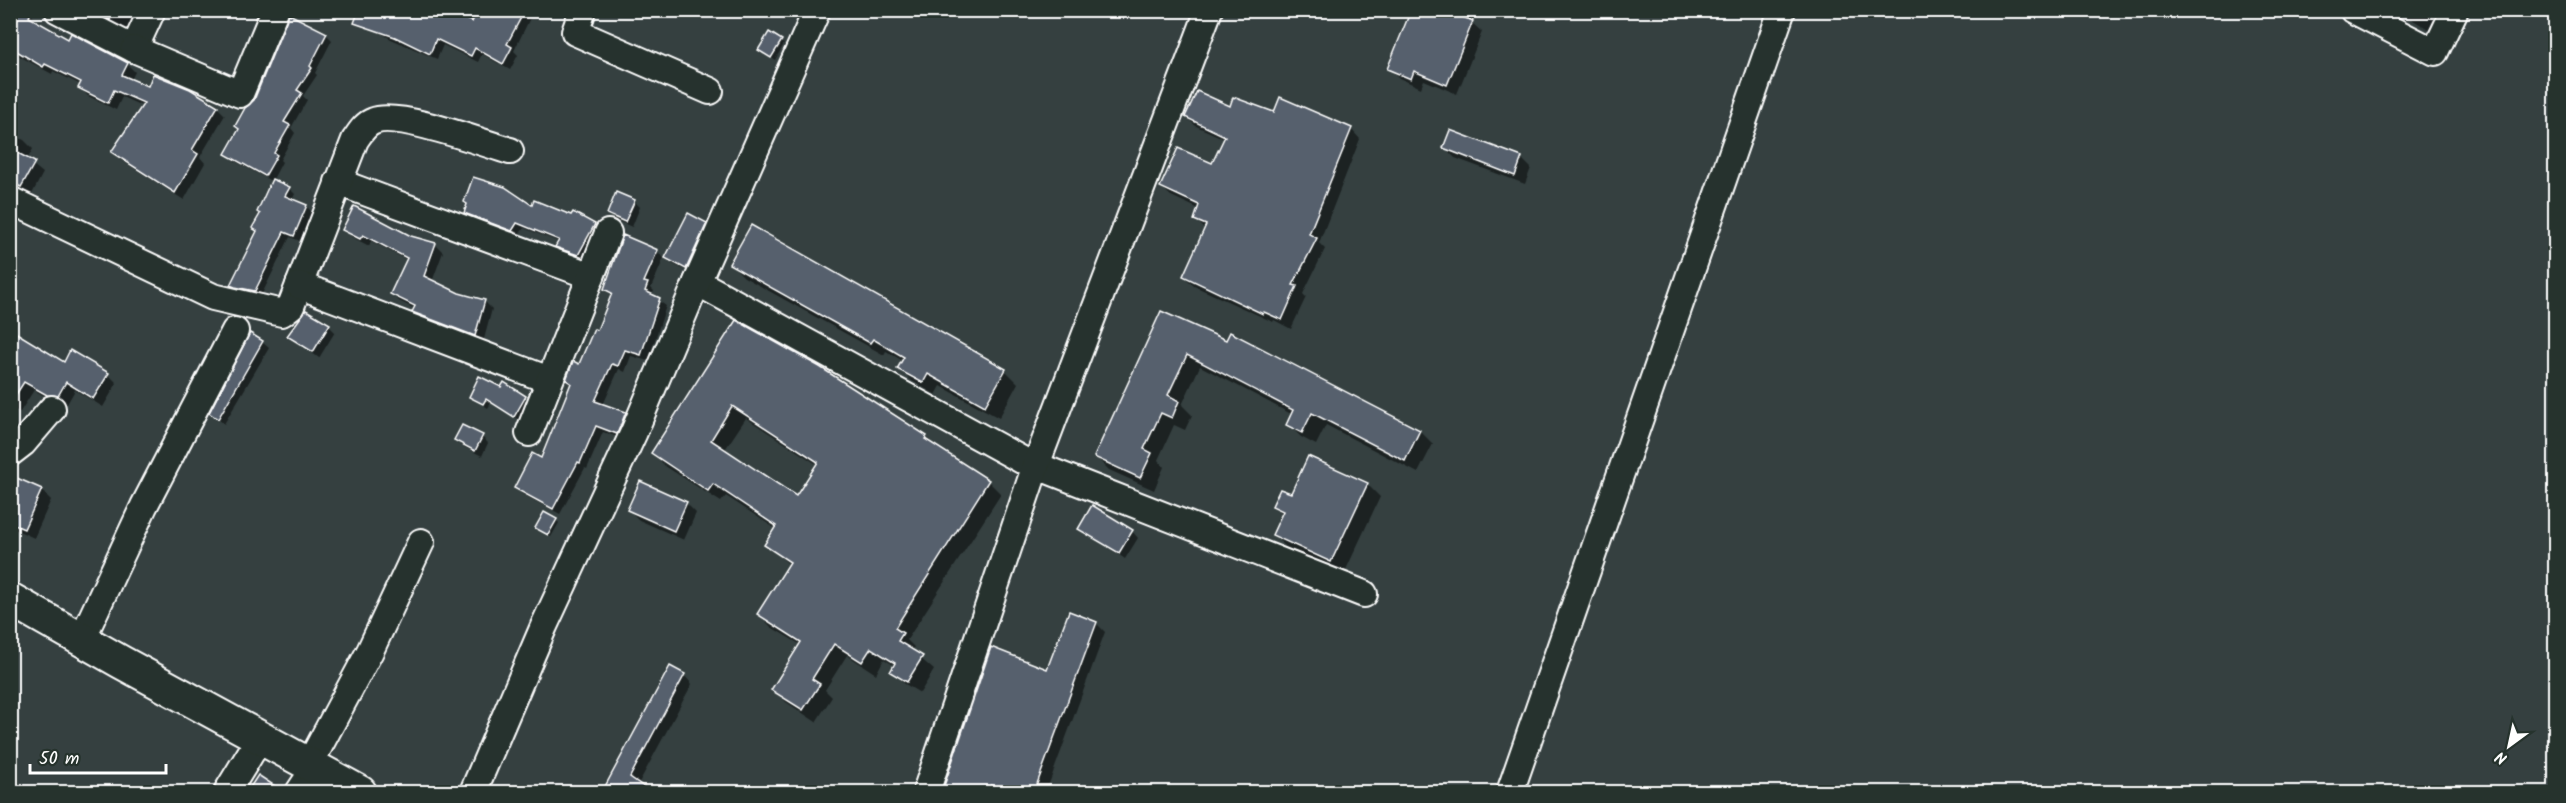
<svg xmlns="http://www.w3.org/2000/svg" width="2566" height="803" viewBox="0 0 2566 803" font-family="Kalam,sans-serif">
<rect width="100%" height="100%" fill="#354040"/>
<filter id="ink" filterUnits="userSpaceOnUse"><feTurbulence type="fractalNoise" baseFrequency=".0167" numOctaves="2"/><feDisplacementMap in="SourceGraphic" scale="12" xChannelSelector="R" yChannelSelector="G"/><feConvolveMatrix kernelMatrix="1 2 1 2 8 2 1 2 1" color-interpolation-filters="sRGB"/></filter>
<g filter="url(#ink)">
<g fill="#0007" fill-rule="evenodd">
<path d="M10,10l20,3 8,10 31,18 58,23 8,8 -4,8 18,8 68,19 8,8 -25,42 5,6 -21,37 -63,-40 -8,-8 31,-45 -22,-10 -6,13 -28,-14 -8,-8 1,-3 -28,-14 -1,3 -42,-23z"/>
<path d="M86,10h54l-11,22z"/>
<path d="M342,10h102l29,14 7,-14h54l-20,41 4,4 -8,15 -28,-16 -4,8 -35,-17 -6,14 -46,-20z"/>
<path d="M1412,10h57l5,5 -3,7 11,10 -25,62 -33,-14 -3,8 -22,-10 -10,-10z"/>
<path d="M2396,10h61l-15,27z"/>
<path d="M326,34l6,6 -17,33 2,2 -14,21 4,4 -16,28 4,5 -15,27 2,2 -10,19 17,7 6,6 -3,6 14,6 6,6 -12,29 -10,-4 -29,59 -23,-6 -6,-6 26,-52 15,-50 -40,-22 -6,-7z"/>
<path d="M769,34l15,10 -9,16 -13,-7z"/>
<path d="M1231,108l44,6 76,15 9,10 -41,104 6,6 -22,45 3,3 -15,32 -17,-9 -1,2 -79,-36 -10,-10 22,-46 -11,-11 4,-10 -28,-13 -10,-9 51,-22 13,-26 -29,-13 -10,-9z"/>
<path d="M10,134l14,6 9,9 -6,11 16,13 -12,23 -21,-11z"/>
<path d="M1445,148l76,10 10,10 -6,16 -70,-26z"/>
<path d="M634,201l6,6 -8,20 -17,-7 -6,-6z"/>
<path d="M533,207l61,18 6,6 -15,30 -22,-8 -6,-7 2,-4 -35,-14 -6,8 -46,-17 -6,-7z"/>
<path d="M706,224l6,7 -19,43 -20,-10 -6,-6z"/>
<path d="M344,229l67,8 24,7 8,8 -11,30 27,13 25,6 8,8 -9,34 -61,-24 -8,-8 1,-2 -16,-8 -7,-8 15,-33 -36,-19 -2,5 -17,-9z"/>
<path d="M657,251l7,7 -13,30 3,3 -2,5 14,10 -18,55 -17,-5 -6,16 -6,-3 -16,36 22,9 7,6 -8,19 -21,-7 -16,37 -2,-1 -25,46 -38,-20 -6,-6 26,-28 30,-75 -4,-5 12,-14 18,-34 15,-36 -7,-7z"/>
<path d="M731,264l274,106 13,13 -19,35 -58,-32 -5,9 -24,-14 -13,-13 4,-7 -17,-10 -2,4 -140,-78z"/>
<path d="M1162,313l65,29 3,-8 190,97 13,13 -15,29 -92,-48 -10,20 -15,-8 -13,-13 5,-9 -93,-49 -18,39 10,10 -7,15 -11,-5 -16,35 6,7 -10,23 -45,-20 -13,-13z"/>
<path d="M736,322l190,115 12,12 50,32 13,13 -94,146 7,7 -2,4 22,19 -14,23 -15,-9 -13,-13 3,-5 -11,-7 -8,15 -29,-19 -22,35 7,7 -16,25 -30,-20 -13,-12 28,-45 -30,-18 -12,-13 31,-49 -24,-20 10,-16 -50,-33 -5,6 -56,-36 -12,-13zM746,418l72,47 -22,33 -72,-47z"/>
<path d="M329,326l6,6 -16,26 -30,-22z"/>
<path d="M10,332l54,32 44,10 9,9 -14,24 -28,-17 -8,14h-9l-24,-14 -14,22 -10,-4z"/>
<path d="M262,342l7,6 -45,76 -13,-11z"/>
<path d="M504,384l26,19 -11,17 -28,-17 -3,5 -18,-11 31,-8z"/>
<path d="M482,437l6,6 -6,13 -20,-10 -6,-6z"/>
<path d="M10,476l31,14 10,10 -17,38 -24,-11z"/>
<path d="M1367,484l13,13 -36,77 -57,-26 -13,-13 9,-20 -9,-9 17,-11z"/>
<path d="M686,503l10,10 -12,27 -45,-20 -10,-10z"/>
<path d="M556,520l3,3 -8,14 -14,-9z"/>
<path d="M1080,528l52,3 6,7 -13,21z"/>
<path d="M1096,623l9,9 -59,160h-98l-4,-3 104,-118z"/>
<path d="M670,668l14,7 8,9 -58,108h-30z"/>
<path d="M669,788l6,4h-9z"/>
</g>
<g fill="#57606d" stroke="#fff" stroke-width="1.5" fill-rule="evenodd">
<path d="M10,10h22l-3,7 39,22 3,-6 57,30 -6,12 26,11 5,-12 37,15 28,17 -26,44 6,4 -23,39 -64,-41 33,-49 -30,-13 -6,13 -30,-15 3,-6 -36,-18 -2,3 -33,-20z"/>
<path d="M92,10h22l-4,10z"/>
<path d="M359,10h89l24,12 6,-12h47l-18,34 5,3 -9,17 -28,-16 -4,8 -35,-17 -6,15 -35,-17 -41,-14z"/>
<path d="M1411,10h52l-3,6 13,5 -26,64 -33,-14 -3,8 -24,-10z"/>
<path d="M289,14l38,19 -17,33 2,2 -15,22 5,3 -18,29 6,3 -16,28 3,2 -12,21 -40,-22 14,-25 -4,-3 10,-18 9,-8z"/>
<path d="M769,32l13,8 -11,18 -13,-8z"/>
<path d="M1197,91l33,15 3,-9 41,15 6,-15 72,31 -43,106 8,4 -24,47 4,1 -15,34 -18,-8 -1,2 -80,-38 23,-51 -12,-5 5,-15 -39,-18 18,-39 34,15 13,-27 -40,-19z"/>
<path d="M1450,130l72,27 -7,19 -72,-28z"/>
<path d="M10,149l25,13 -14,25 -11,-5z"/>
<path d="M473,177l32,10 27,18 2,-5 37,15 2,-3 22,12 -17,31 -23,-8 4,-7 -42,-17 -5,8 -48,-18 3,-9 -3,-2z"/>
<path d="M272,179l18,8 -5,9 22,9 -13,31 -10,-4 -29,59 -20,-4 -5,-2 27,-54 -5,-3 8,-14 -3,-2z"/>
<path d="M616,192l19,8 -10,22 -18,-8z"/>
<path d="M354,206l57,30 25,7 -12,33 35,17 26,7 -10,36 -63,-24 3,-6 -25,-12 17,-36 -44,-23 -3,4 -18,-9z"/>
<path d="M688,213l19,10 -21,46 -21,-11z"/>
<path d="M751,225l255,144 -21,37 -57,-32 -5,9 -26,-14 7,-12 -31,-18 -3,4 -141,-79z"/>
<path d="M623,235l35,15 -14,32 4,1 -3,8 15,7 -19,57 -16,-5 -7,16 -6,-2 -17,37 31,11 -9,22 -21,-8 -16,37 -2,-1 -25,47 -39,-21 18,-35 9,5 30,-75 -5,-3 7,-19 6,3 15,-35 3,1 15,-37 -8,-4z"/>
<path d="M306,310l24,14 -17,28 -26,-16z"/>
<path d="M1161,311l65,29 4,-8 190,98 -15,31 -93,-48 -10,20 -16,-8 7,-15 -106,-55 -19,40 11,6 -7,17 -11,-5 -17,36 8,4 -12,25 -46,-21z"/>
<path d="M736,320l84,47 107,69 -2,3 64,41 -94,148 8,5 -5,8 25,15 -16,26 -17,-10 5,-9 -24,-15 -9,14 -28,-18 -22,35 8,5 -17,26 -32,-20 30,-48 -44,-28 33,-52 -26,-17 12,-19 -63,-42 -5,7 -57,-38zM732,406l86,56 -22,34 -85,-56z"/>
<path d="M10,329l54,33 6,-12 39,23 -16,26 -27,-17 -8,14 -11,-1 -23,-13 -14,22z"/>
<path d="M250,333l13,8 -45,78 -9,-6z"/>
<path d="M479,376l22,11 3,-5 22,14 -12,21 -28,-18 -3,5 -14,-7z"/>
<path d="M462,425l21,10 -8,16 -21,-11z"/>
<path d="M1308,456l60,27 -37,79 -59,-27 11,-24 -11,-5 8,-17 11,4z"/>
<path d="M10,475l32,14 -18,40 -14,-6z"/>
<path d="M640,481l47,21 -13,29 -47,-21z"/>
<path d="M1092,505l41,25 -14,23 -41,-24z"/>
<path d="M544,512l13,7 -9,16 -13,-7z"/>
<path d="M1069,611l28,11 -63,170h-25l-18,-7 -3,7h-37l-8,-3 48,-142 56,22z"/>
<path d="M670,666l15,8 -55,103 21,15h-49z"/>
<path d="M258,775l26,17h-37z"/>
</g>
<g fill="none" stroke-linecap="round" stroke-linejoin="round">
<defs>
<g id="minor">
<path d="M58,10l76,39 18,-39"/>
<path d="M583,10l-8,22 135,59"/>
<path d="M2353,10l82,42 20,-42"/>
<path d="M134,49l106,45 35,-84"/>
<path d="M338,182l253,94"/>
<path d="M10,200l203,97 69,16 9,-7 64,-166c5,-7 10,-16 19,-19 24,-10 109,22 136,30"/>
<path d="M697,282l325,178 342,134"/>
<path d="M299,285l250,95"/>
<path d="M529,433l79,-200"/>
<path d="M10,453l13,-10 29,-34"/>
<path d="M82,639l62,-133 91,-175"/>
<path d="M309,765l61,-114 51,-109"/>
<path d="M227,792l33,-54"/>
<path d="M299,792l16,-24"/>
<path d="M473,792l71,-166 90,-194 63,-150 120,-272"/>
<path d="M926,792l110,-327 173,-455"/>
<path d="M1510,792l272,-782"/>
</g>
<path id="major" d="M10,599l111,63 239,130"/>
</defs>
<use href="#minor" stroke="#fff" stroke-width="30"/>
<use href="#major" stroke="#fff" stroke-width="36"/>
<use href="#minor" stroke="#26332d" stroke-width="26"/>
<use href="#major" stroke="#26332d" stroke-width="32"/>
</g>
</g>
<rect width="2566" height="803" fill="none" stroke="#26332d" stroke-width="36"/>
<rect x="18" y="18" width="2530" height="767" fill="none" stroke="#fff" stroke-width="2" filter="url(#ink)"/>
<g transform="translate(2509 746) rotate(213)" stroke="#26332d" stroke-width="4.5" paint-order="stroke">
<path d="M0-4.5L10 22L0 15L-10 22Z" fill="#ffffff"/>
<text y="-9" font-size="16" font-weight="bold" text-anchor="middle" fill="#ffffff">N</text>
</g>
<path d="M30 764v9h136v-9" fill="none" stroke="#ffffff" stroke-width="3"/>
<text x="39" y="764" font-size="18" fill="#ffffff" stroke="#26332d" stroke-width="4.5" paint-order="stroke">50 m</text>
</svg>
